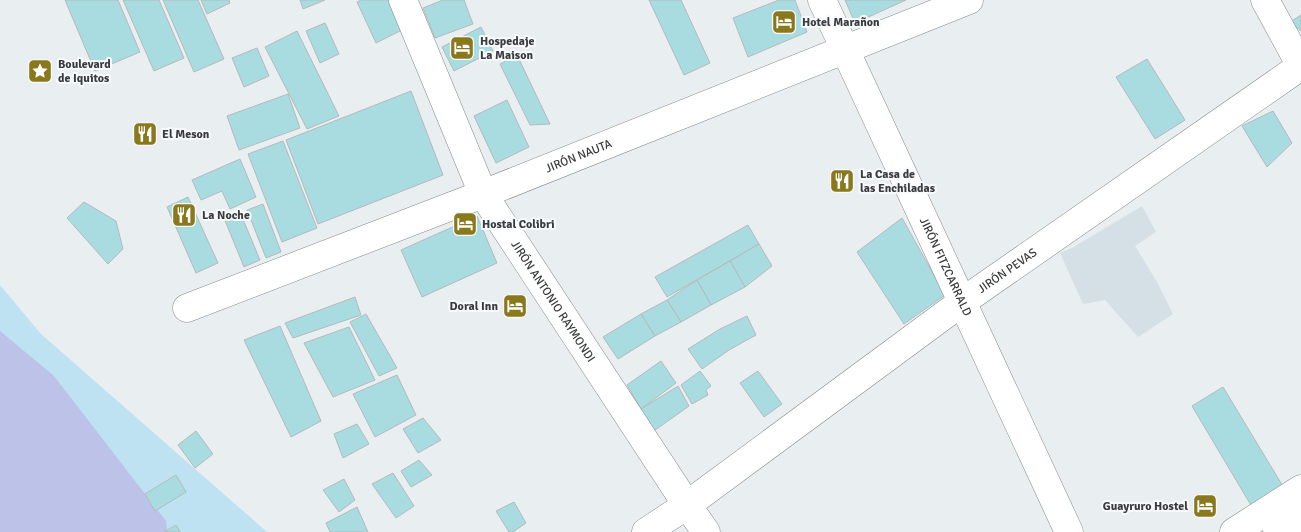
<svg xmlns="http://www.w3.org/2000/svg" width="1301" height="532" viewBox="0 0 1301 532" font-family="Signika,sans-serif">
<rect width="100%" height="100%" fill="#e9eef0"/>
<path fill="#d5e0e6" d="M1142,206l14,26 -21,14 22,36 16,32 -35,23 -33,-37 -22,4 -23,-51 12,-5z"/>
<path fill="#bfe2f3" d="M0,285l41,49 226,198h-267z"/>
<path fill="#bdc2e8" d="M0,331l54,45 112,145 1,11h-167z"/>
<g fill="#a9dce0" stroke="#b5babb">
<path d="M65,0h53l22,52 -45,19z"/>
<path d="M123,0h36l25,58 -30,13z"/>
<path d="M163,0h35l26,59 -30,13z"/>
<path d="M201,0h28l1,3 -23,11z"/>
<path d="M300,0h25l-22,9z"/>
<path d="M361,0h33l14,27 -32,16 -19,-41z"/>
<path d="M443,0h21l9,24 -38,14 -12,-30z"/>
<path d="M649,0h32l29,63 -26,12z"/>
<path d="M779,0h16l12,32 -59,25 -15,-39z"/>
<path d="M845,0h61l-51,23z"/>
<path d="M1301,15v16l-11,-9z"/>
<path d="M325,23l14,31 -19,9 -14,-32z"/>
<path d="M481,27l12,24 -39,20 -12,-24z"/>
<path d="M297,31l42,85 -32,13 -42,-82z"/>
<path d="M257,48l12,28 -25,11 -12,-29z"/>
<path d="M517,55l33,69 -20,1 -30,-61z"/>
<path d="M1147,59l38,61 -30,19 -39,-62z"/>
<path d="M411,91l32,84 -125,49 -32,-84z"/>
<path d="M288,94l12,34 -61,22 -12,-34z"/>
<path d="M507,100l22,47 -33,16 -22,-47z"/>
<path d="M1273,111l19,32 -25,24 -25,-41z"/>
<path d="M283,141l34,87 -35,14 -34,-88z"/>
<path d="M240,159l16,38 -26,12 -8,-18 -21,9 -9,-20z"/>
<path d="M188,197l30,66 -22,10 -29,-66z"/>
<path d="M84,202l32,19 7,28 -15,15 -41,-46z"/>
<path d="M263,204l18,48 -15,6 -19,-48z"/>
<path d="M240,212l20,48 -16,7 -20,-49z"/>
<path d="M477,216l20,47 -75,34 -21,-47z"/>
<path d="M902,218l43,77 -41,29 -47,-72z"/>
<path d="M748,225l11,19 -92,53 -12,-20z"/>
<path d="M759,244l13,22 -27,21 -15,-26z"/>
<path d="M730,261l15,26 -34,18 -14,-25z"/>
<path d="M697,280l14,25 -30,17 -14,-22z"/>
<path d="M355,297l6,18 -68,23 -8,-15z"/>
<path d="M667,300l14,22 -26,14 -14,-22z"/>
<path d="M366,314l31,54 -18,8 -29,-54z"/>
<path d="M641,314l14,22 -37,23 -15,-22z"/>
<path d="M747,316l9,19 -27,15 -27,19 -14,-20 32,-20z"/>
<path d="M280,326l41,95 -30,16 -47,-97z"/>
<path d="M349,327l26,53 -42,17 -29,-54z"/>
<path d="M661,361l15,22 -35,26 -14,-24z"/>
<path d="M700,371l11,15 -5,4 2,5 -16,9 -11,-19z"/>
<path d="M758,371l24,33 -18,13 -24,-34z"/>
<path d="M397,375l19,40 -41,22 -22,-43z"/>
<path d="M678,386l11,20 -38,27 -10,-24z"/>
<path d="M1223,387l64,106 -32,19 -63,-106z"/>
<path d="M423,418l18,22 -23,13 -15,-24z"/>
<path d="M357,424l12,20 -26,14 -9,-24z"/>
<path d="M196,431l17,23 -18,14 -17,-23z"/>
<path d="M419,460l13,15 -21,12 -10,-16z"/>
<path d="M393,473l21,33 -18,12 -24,-34z"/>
<path d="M176,475l10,17 -31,19 -10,-17z"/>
<path d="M344,479l11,21 -16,12 -16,-22z"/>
<path d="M514,502l12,21 -13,9h-4l-13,-21z"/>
<path d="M357,507l11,25h-38l-4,-9z"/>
<path d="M176,525l4,7h-16z"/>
</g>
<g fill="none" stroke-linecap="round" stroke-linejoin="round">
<defs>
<g id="minor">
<path id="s1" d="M403,0l80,194 204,311 19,27"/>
<path id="s2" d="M187,308l296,-114 486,-194"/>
<path id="s3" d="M646,532l41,-27 275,-203 339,-236"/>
<path d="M1234,532l67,-43"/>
<path d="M1277,532l24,-16"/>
</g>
<g id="major">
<path id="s4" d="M822,0l247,532"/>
<path d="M1265,0l36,66"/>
</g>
</defs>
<use href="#minor" stroke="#85898b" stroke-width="29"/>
<use href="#major" stroke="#85898b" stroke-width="29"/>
<use href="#minor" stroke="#fff" stroke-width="28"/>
<use href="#major" stroke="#fff" stroke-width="28"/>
</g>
<defs>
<symbol id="hotel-square" viewBox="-11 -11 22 22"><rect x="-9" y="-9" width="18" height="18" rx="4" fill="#8a781c" stroke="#f7fbfd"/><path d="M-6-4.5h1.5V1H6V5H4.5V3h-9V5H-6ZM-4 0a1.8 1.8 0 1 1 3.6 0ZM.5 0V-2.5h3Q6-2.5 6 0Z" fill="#fff"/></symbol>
<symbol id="sight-square" viewBox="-11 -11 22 22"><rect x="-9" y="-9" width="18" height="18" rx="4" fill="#8a781c" stroke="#f7fbfd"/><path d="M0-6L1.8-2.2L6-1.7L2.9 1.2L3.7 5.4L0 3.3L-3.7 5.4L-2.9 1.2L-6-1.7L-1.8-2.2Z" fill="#fff"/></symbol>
<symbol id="restaurant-square" viewBox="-11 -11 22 22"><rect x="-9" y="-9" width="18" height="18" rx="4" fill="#8a781c" stroke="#f7fbfd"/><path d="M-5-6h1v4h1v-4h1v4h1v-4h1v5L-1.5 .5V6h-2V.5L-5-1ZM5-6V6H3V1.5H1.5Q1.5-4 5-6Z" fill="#fff"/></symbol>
</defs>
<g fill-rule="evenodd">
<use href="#hotel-square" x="770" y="8" width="28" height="28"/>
<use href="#hotel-square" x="448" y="34" width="28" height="28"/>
<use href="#sight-square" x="26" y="57" width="28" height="28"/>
<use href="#restaurant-square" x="131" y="120" width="28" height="28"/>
<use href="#restaurant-square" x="828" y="167" width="28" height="28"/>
<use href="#restaurant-square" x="170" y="201" width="28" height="28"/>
<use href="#hotel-square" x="451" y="210" width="28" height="28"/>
<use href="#hotel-square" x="501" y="292" width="28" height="28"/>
<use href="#hotel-square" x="1191" y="492" width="28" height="28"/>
</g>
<g text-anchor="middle" stroke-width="4" stroke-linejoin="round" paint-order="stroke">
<g font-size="12" font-weight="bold" fill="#393b3c" stroke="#f7fbfd" text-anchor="start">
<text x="802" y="26">Hotel Marañon</text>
<text x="480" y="45">Hospedaje<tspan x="480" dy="14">La Maison</tspan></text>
<text x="58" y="68">Boulevard<tspan x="58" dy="14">de Iquitos</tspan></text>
<text x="162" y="138">El Meson</text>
<text x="860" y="178">La Casa de<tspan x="860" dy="14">las Enchiladas</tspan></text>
<text x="202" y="219">La Noche</text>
<text x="482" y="228">Hostal Colibri</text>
<text x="498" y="310" text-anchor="end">Doral Inn</text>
<text x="1188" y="510" text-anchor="end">Guayruro Hostel</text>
</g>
<g font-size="12" fill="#393b3c" stroke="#f7fbfd">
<text dy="4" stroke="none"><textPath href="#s2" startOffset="420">JIRÓN NAUTA</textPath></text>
<text dy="4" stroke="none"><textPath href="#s4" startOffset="294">JIRÓN FITZCARRALD</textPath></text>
<text dy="4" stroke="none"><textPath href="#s3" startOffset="446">JIRÓN PEVAS</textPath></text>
<text dy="4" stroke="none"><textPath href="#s1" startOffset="338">JIRÓN ANTONIO RAYMONDI</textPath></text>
</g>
</g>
</svg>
